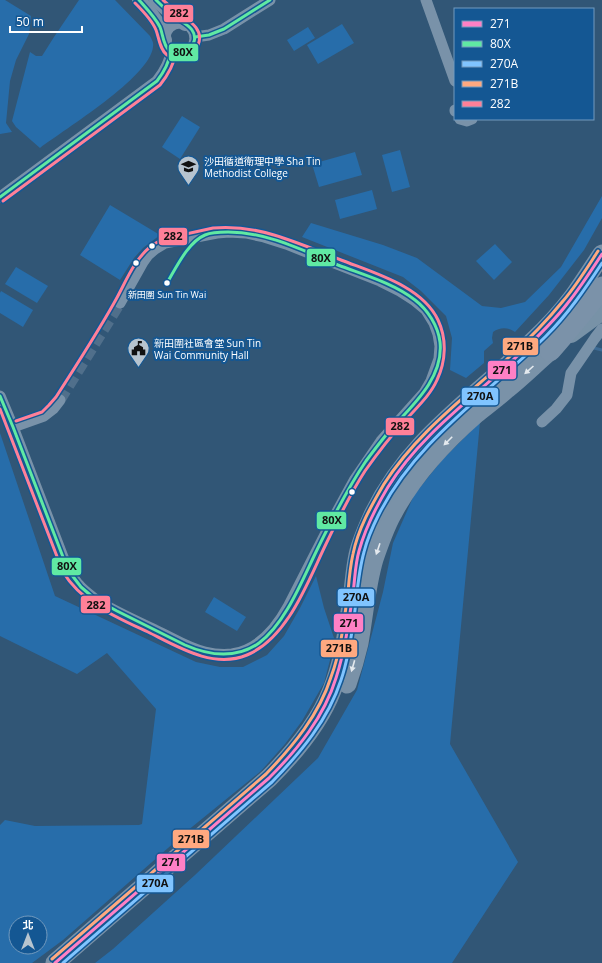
<svg xmlns="http://www.w3.org/2000/svg" width="602" height="963" viewBox="0 0 602 963" font-family="'Open Sans','Noto Sans TC',sans-serif">
<rect width="100%" height="100%" fill="#315676"/>
<g fill="#276daa" fill-rule="evenodd">
<path d="M0,0h5l26,16 -2,18 -13,26 -6,21 -4,42 6,9 -12,2z"/>
<path d="M79,0h36l35,36c2,4 4,7 3,11 -3,30 -88,82 -113,101l-24,-21 -4,-6 18,-69 6,4h6l12,-19z"/>
<path d="M342,24l12,19 -36,21 -11,-19z"/>
<path d="M308,27l7,11 -21,13 -7,-11z"/>
<path d="M182,116l18,11 -20,32 -18,-12z"/>
<path d="M400,150l10,37 -18,5 -10,-37z"/>
<path d="M355,152l7,23 -43,12 -7,-23z"/>
<path d="M372,190l5,19 -37,10 -5,-19z"/>
<path d="M602,196v22l-18,32 -35,45 -34,37c-7,-5 -15,-5 -22,0l-1,6 1,5 -9,8v12l-18,15 -16,-8 2,-32 -6,-22 -25,-25 -18,-14 -101,-40 9,-14 72,22 34,13 65,48 19,2 24,-6 36,-35z"/>
<path d="M110,205l50,30 -17,13 -9,10 -14,22 -40,-25z"/>
<path d="M495,244l17,18 -18,18 -18,-19z"/>
<path d="M16,267l32,19 -11,17 -32,-19z"/>
<path d="M1,291l32,19 -10,17 -23,-14v-20z"/>
<path d="M480,422l-30,322 68,118 -66,101h-357l18,-14 82,-74 123,-117 39,-68 26,-98 10,-49 21,-48 28,-35z"/>
<path d="M0,433l55,163 141,66 24,5h23l24,-12 17,-19 16,-28 16,-32 8,32 11,33 -11,42 -22,38 -17,23 -24,27 -74,60 -3,3 -121,106 -31,23h-32v-138l5,-5 30,6 104,-1 3,-1 14,-115 -49,-56 -30,21 -77,-38zM16,923h24v24h-24z"/>
<path d="M214,597l32,20 -9,14 -32,-19z"/>
</g>
<g fill="none" stroke-linecap="round" stroke-linejoin="round">
<path stroke="#3d6b95" stroke-width="3" d="M594,348l8,2"/>
<path stroke="#506f8b" stroke-width="11" stroke-dasharray="11 5.5" stroke-linecap="butt" d="M60,400l60,-97"/>
<g stroke="#7992a9" stroke-width="11">
<path d="M426,0l29,81"/>
<circle cx="180" cy="38" r="15"/>
<path d="M195,37l14,-2 15,-6 46,-29"/>
<path d="M455,110v1"/>
<path d="M460,119l7,2 5,-2"/>
<path d="M0,197l157,-116c7,-9 13,-18 14,-30"/>
<path d="M0,396l13,31 55,143c4,5 7,11 11,15 4,5 11,10 16,14 18,12 40,21 60,31 16,7 32,18 50,22 8,2 18,3 27,2 26,-4 44,-25 56,-47l44,-86 23,-42 26,-38 43,-48 7,-12 8,-22 1,-13 -2,-12 -4,-11 -8,-13 -12,-10 -14,-9 -20,-10 -94,-37 -22,-7 -18,-4 -17,-1 -12,1 -52,10 -10,6 -7,6 -5,7 -23,41"/>
<path d="M542,422l14,-13 11,-14 4,-22 24,-35 7,-9"/>
<path d="M13,427l31,-11 9,-7 7,-9"/>
</g>
<g stroke="#7992a9" stroke-width="14">
<path d="M139,0l10,11 11,15 5,14"/>
<path d="M156,0l17,15 12,9"/>
</g>
<path stroke="#7892a7" stroke-width="18" d="M571,334l26,-19 5,-5"/>
<g stroke="#7a92a8" stroke-width="19">
<path d="M347,684c5,-14 9,-28 12,-41 5,-28 7,-57 15,-84 6,-17 11,-33 20,-48 20,-37 50,-69 82,-97 10,-8 21,-16 31,-25 15,-12 29,-26 43,-38"/>
<path d="M55,963l214,-185c25,-25 50,-54 63,-88 12,-29 15,-60 20,-91 2,-14 3,-30 6,-44 3,-14 10,-29 16,-42 37,-76 101,-114 158,-171 14,-13 29,-29 41,-45 10,-14 19,-28 29,-43"/>
</g>
<path stroke="#7b92a9" stroke-width="21" d="M550,351c18,-21 36,-41 52,-64"/>
<defs>
<path id="bus-1" d="M55,963l214,-185c29,-29 55,-61 67,-100 9,-28 13,-57 17,-85 2,-14 2,-28 6,-42 6,-22 17,-44 29,-64 31,-50 81,-86 123,-125 20,-19 40,-37 56,-58 13,-16 24,-33 35,-50"/>
<g id="bus-2">
<path d="M139,0c7,8 16,17 21,27 3,7 3,18 9,23 12,11 33,-6 23,-20 -4,-6 -12,-9 -17,-13 -7,-5 -13,-11 -19,-17"/>
<path d="M195,37l14,-2 15,-6 46,-29"/>
<path d="M0,197l157,-116c7,-9 12,-18 14,-30"/>
<path d="M0,396l13,31 55,143 13,17 14,12 22,12 68,34c25,11 51,14 74,-2 26,-19 43,-62 57,-91 15,-31 31,-63 50,-91 8,-11 16,-21 24,-31 22,-24 54,-52 50,-88 -2,-16 -12,-32 -25,-42 -22,-17 -51,-25 -77,-35 -36,-15 -71,-33 -110,-33 -8,0 -16,0 -23,3 -17,7 -29,33 -38,48"/>
</g>
<path id="bus-3" d="M63,963l209,-181c29,-30 56,-62 69,-102 7,-20 10,-41 13,-62 3,-22 4,-45 10,-66 3,-12 8,-24 14,-36 37,-75 110,-122 168,-180 22,-22 39,-47 56,-73"/>
<path id="bus-4" d="M52,959l214,-185c27,-28 53,-59 65,-97 10,-27 13,-56 17,-85 1,-12 2,-25 5,-38 5,-25 18,-48 31,-70 32,-50 80,-86 123,-125 20,-18 39,-37 56,-58 13,-15 24,-33 35,-50"/>
<g id="bus-5">
<path d="M135,3c8,8 17,17 21,27 3,8 4,20 11,25 7,4 14,5 21,1 4,-2 8,-6 10,-11 7,-16 -10,-25 -21,-33 -5,-3 -9,-8 -14,-12"/>
<path d="M3,201l157,-116c8,-10 14,-21 16,-33"/>
<path d="M0,409l63,163c19,31 53,45 85,60 30,15 65,37 99,23 41,-17 61,-74 79,-111 12,-25 24,-50 39,-73 12,-17 24,-33 38,-48 12,-14 27,-27 34,-43 9,-19 10,-41 1,-60 -16,-34 -64,-47 -97,-60 -22,-9 -44,-18 -67,-25 -20,-6 -40,-9 -61,-7 -9,2 -18,4 -27,6 -13,2 -25,4 -36,13 -17,14 -25,37 -36,56 -18,32 -38,63 -58,94l-7,8 -7,7 -26,9"/>
</g>
</defs>
<use href="#bus-1" stroke="#145793" stroke-width="6"/>
<use href="#bus-2" stroke="#145793" stroke-width="6"/>
<use href="#bus-3" stroke="#145793" stroke-width="6"/>
<use href="#bus-4" stroke="#145793" stroke-width="6"/>
<use href="#bus-5" stroke="#145793" stroke-width="6"/>
<use href="#bus-1" stroke="#ff80c5" stroke-width="3"/>
<use href="#bus-2" stroke="#60e9a3" stroke-width="3"/>
<use href="#bus-3" stroke="#80c4ff" stroke-width="3"/>
<use href="#bus-4" stroke="#ffa980" stroke-width="3"/>
<use href="#bus-5" stroke="#ff8098" stroke-width="3"/>
</g>
<defs><path id="oneway-solid" d="M-6-.8H1V-3.2L6.5 0L1 3.2V.8H-6Z"/></defs>
<g fill="#e4e9ee">
<use href="#oneway-solid" transform="translate(529 370) rotate(138)"/>
<use href="#oneway-solid" transform="translate(448 441) rotate(135)"/>
<use href="#oneway-solid" transform="translate(378 549) rotate(109)"/>
<use href="#oneway-solid" transform="translate(353 666) rotate(106)"/>
</g>
<defs>
<symbol id="school-pin" viewBox="-11 -11 22 30"><path d="M0 17L-7.5 6A9.5 9.5 0 1 1 7.5 6Z" fill="#b7c4cf" stroke="#145793"/><path d="M0-5L7-2L0 1L-7-2ZM-4 1L0 2.5L4 1V4Q0 6-4 4Z" fill="#111"/></symbol>
<symbol id="civic-pin" viewBox="-11 -11 22 30"><path d="M0 17L-7.5 6A9.5 9.5 0 1 1 7.5 6Z" fill="#b7c4cf" stroke="#145793"/><path d="M-.6-6.5H3V-4.5H.6V-3L4-1V1h2V6H-6V1h2V-1L-.6-3ZM-1.2 2.5V6h2.4V2.5Z" fill="#111"/></symbol>
</defs>
<g fill-rule="evenodd">
<use href="#school-pin" x="176" y="154" width="25" height="34"/>
<use href="#civic-pin" x="126" y="336" width="25" height="34"/>
</g>
<g fill="#fff" stroke="#145793" stroke-width="1.5">
<circle cx="152" cy="246" r="3.5"/>
<circle cx="136" cy="263" r="3.5"/>
<circle cx="167" cy="283" r="3.5"/>
<circle cx="352" cy="492" r="3.5"/>
</g>
<g text-anchor="middle" stroke-width="4" stroke-linejoin="round" paint-order="stroke">
<g font-size="9" fill="#fff" stroke="#145793">
<text x="167" y="298">新田圍 Sun Tin Wai</text>
</g>
<g font-size="10" fill="#fff" stroke="#145793" text-anchor="start">
<text x="204" y="165">沙田循道衛理中學 Sha Tin<tspan x="204" dy="12">Methodist College</tspan></text>
<text x="154" y="347">新田圍社區會堂 Sun Tin<tspan x="154" dy="12">Wai Community Hall</tspan></text>
</g>
</g>
<g stroke="#145793" stroke-width="1.5">
<rect x="163" y="4" width="31" height="19" rx="4" fill="#ff8098"/>
<rect x="168" y="43" width="31" height="19" rx="4" fill="#60e9a3"/>
<rect x="158" y="227" width="30" height="19" rx="4" fill="#ff8098"/>
<rect x="306" y="248" width="30" height="19" rx="4" fill="#60e9a3"/>
<rect x="502" y="337" width="37" height="19" rx="4" fill="#ffa980"/>
<rect x="487" y="360" width="30" height="20" rx="4" fill="#ff80c5"/>
<rect x="461" y="387" width="38" height="19" rx="4" fill="#80c4ff"/>
<rect x="385" y="417" width="30" height="19" rx="4" fill="#ff8098"/>
<rect x="316" y="511" width="31" height="19" rx="4" fill="#60e9a3"/>
<rect x="51" y="557" width="31" height="19" rx="4" fill="#60e9a3"/>
<rect x="337" y="588" width="38" height="19" rx="4" fill="#80c4ff"/>
<rect x="80" y="595" width="31" height="19" rx="4" fill="#ff8098"/>
<rect x="333" y="613" width="31" height="20" rx="4" fill="#ff80c5"/>
<rect x="320" y="639" width="38" height="19" rx="4" fill="#ffa980"/>
<rect x="172" y="829" width="38" height="20" rx="4" fill="#ffa980"/>
<rect x="156" y="853" width="30" height="19" rx="4" fill="#ff80c5"/>
<rect x="136" y="874" width="38" height="19" rx="4" fill="#80c4ff"/>
</g>
<g font-size="11" text-anchor="middle" font-weight="bold" fill="#111">
<text x="179" y="17">282</text>
<text x="183" y="56">80X</text>
<text x="173" y="240">282</text>
<text x="321" y="262">80X</text>
<text x="520" y="350">271B</text>
<text x="502" y="374">271</text>
<text x="480" y="400">270A</text>
<text x="400" y="430">282</text>
<text x="332" y="524">80X</text>
<text x="67" y="570">80X</text>
<text x="356" y="601">270A</text>
<text x="96" y="609">282</text>
<text x="349" y="627">271</text>
<text x="339" y="652">271B</text>
<text x="191" y="843">271B</text>
<text x="171" y="866">271</text>
<text x="155" y="887">270A</text>
</g>
<rect x="454" y="8" width="140" height="112" fill="#145793" stroke="#729abe"/>
<rect x="462" y="21" width="20" height="6" fill="#ff80c5" stroke="#729abe"/>
<text x="490" y="28" font-size="12" fill="#ffffff">271</text>
<rect x="462" y="41" width="20" height="6" fill="#60e9a3" stroke="#729abe"/>
<text x="490" y="48" font-size="12" fill="#ffffff">80X</text>
<rect x="462" y="61" width="20" height="6" fill="#80c4ff" stroke="#729abe"/>
<text x="490" y="68" font-size="12" fill="#ffffff">270A</text>
<rect x="462" y="81" width="20" height="6" fill="#ffa980" stroke="#729abe"/>
<text x="490" y="88" font-size="12" fill="#ffffff">271B</text>
<rect x="462" y="101" width="20" height="6" fill="#ff8098" stroke="#729abe"/>
<text x="490" y="108" font-size="12" fill="#ffffff">282</text>
<g transform="translate(28 935)"><circle r="19" fill="#145793" stroke="#729abe"/>
<path d="M0-3L7 15L0 10L-7 15Z" fill="#b7c4cf"/>
<text y="-6" font-size="11" font-weight="bold" text-anchor="middle" fill="#ffffff">北</text>
</g>
<path d="M10 26v6h72v-6" fill="none" stroke="#ffffff" stroke-width="2"/>
<text x="16" y="26" font-size="12" fill="#ffffff" stroke="#145793" stroke-width="3" paint-order="stroke">50 m</text>
</svg>
